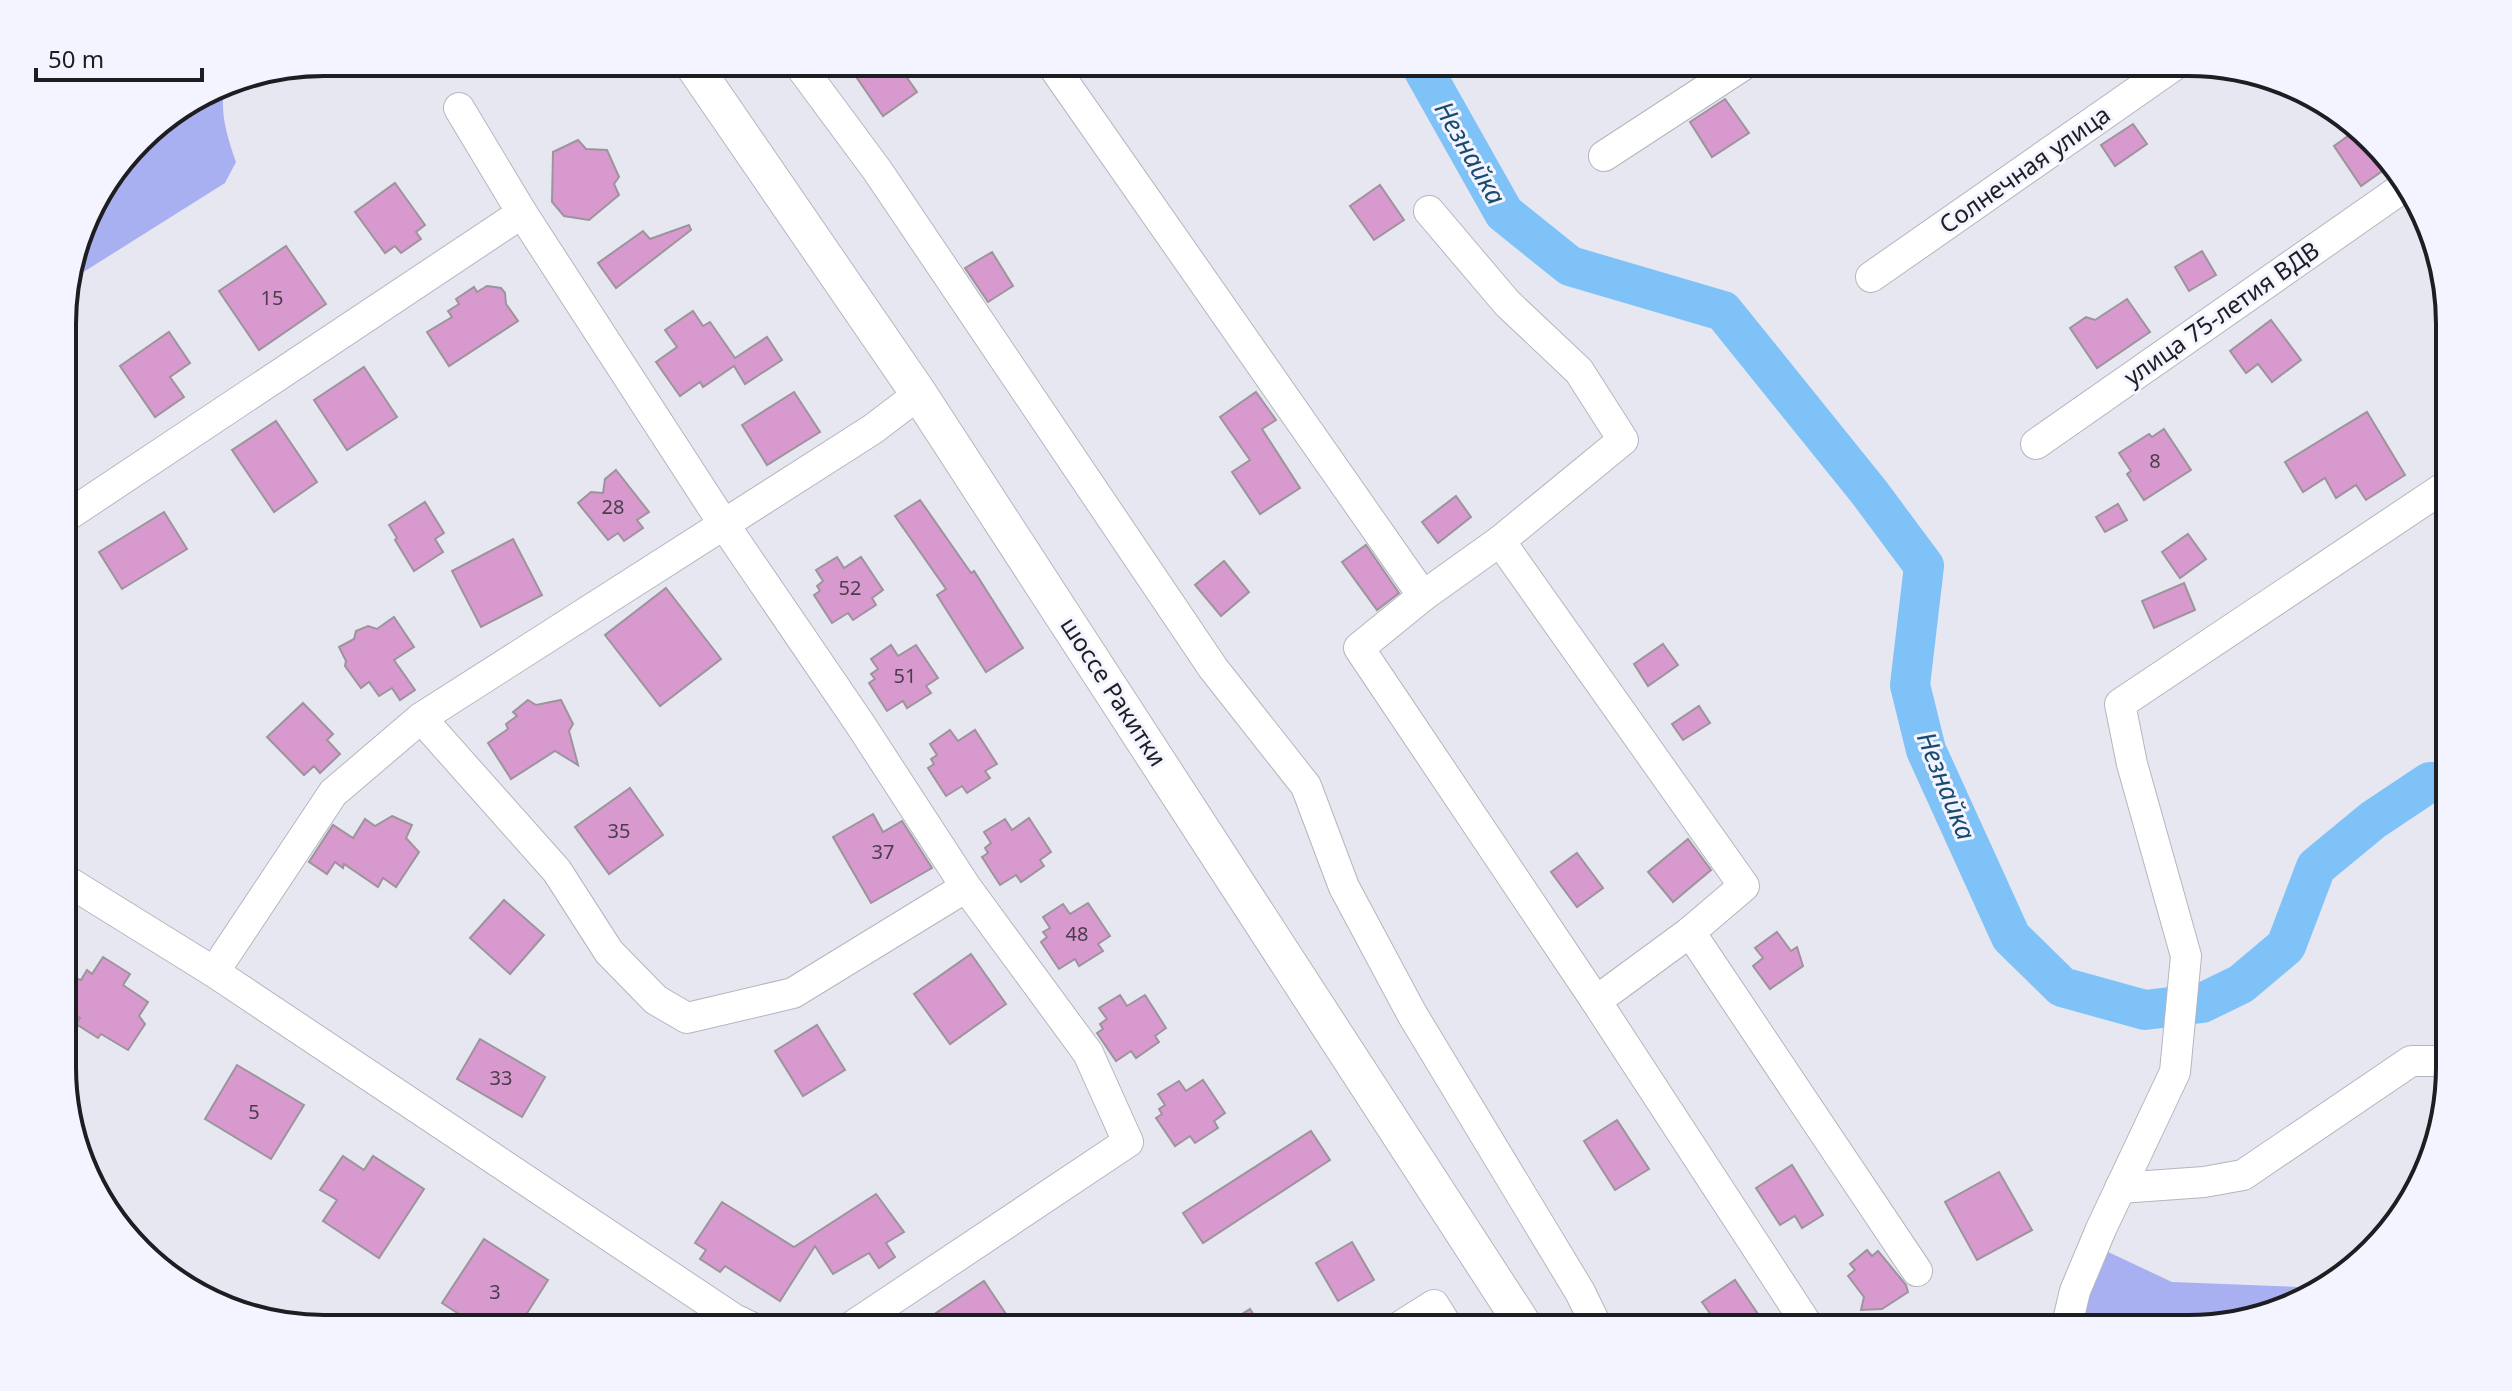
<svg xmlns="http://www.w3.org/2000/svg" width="2512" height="1391" viewBox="0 0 2512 1391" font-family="'Noto Sans',sans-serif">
<rect width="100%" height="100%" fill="#e6e7f1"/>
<g fill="#a9b0f1">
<path d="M226,81c-8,28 1,55 10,81l-11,21 -159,100 23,-75 62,-81z"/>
<path d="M2104,1250l68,32 153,6 -6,6 -114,34h-133z"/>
</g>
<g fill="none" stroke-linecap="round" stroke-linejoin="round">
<path stroke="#7ec2f8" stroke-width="40" d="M1419,62l85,151 66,53 153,45 146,181 55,74 -14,119 16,65 85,187 51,50 83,23 57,-7 39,-19 45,-38 30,-79 57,-47 57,-38h19"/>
</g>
<g fill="#d899cf" stroke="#9d949b" stroke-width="2">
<path d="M846,62h50l21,30 -34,24z"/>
<path d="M1725,99l24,34 -37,24 -22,-35z"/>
<path d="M2133,124l14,20 -32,22 -14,-21z"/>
<path d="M2355,131l36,34 -30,21 -27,-40z"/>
<path d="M578,140l8,9 21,1 12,27 -5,7 5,11 -30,25 -25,-4 -12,-14 1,-50z"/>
<path d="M395,183l30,42 -9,7 5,7 -20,14 -6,-7 -10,7 -30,-41z"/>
<path d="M1380,185l24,35 -30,20 -24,-34z"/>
<path d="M689,225l2,5 -75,58 -18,-25 45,-32 7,8z"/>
<path d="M286,246l40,58 -67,46 -40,-59z"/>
<path d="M2202,251l14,24 -27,16 -14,-24z"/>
<path d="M992,252l21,34 -25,16 -23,-34z"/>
<path d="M487,286l14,2 4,5 1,11 12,17 -69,45 -22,-34 25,-15 -4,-6 11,-7 -3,-5 18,-12 3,5z"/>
<path d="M2127,299l23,33 -53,36 -27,-40 16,-11 9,3z"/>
<path d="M693,311l10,15 7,-4 25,36 32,-21 15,23 -37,24 -11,-18 -31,21 -3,-5 -20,14 -24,-34 21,-15 -12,-17z"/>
<path d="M2271,320l30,40 -29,22 -14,-18 -12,9 -16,-22z"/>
<path d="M169,332l21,31 -20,14 14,20 -29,20 -35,-51z"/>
<path d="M364,367l33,50 -50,33 -33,-50z"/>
<path d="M794,392l26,40 -53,33 -25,-40z"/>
<path d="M1256,392l20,28 -14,9 38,59 -40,26 -28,-42 18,-12 -30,-43z"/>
<path d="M2367,412l38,63 -39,25 -10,-15 -20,13 -11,-20 -22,14 -18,-30z"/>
<path d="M276,421l41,61 -43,30 -42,-62z"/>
<path d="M2164,429l27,41 -47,30 -17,-26 4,-3 -12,-18 30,-19 3,3z"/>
<path d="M616,470l33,42 -12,8 6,8 -19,13 -6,-8 -10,7 -30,-37 13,-11 12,1 2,-14z"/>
<path d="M1456,496l15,21 -33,26 -16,-21z"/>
<path d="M920,500l51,73 3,-2 49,77 -37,24 -49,-77 9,-6 -51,-73z"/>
<path d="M425,502l19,31 -9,6 8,13 -29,19 -19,-31 2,-2 -8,-13z"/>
<path d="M2118,504l9,16 -22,12 -9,-15z"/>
<path d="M164,512l23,37 -65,40 -23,-37z"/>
<path d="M2188,534l18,25 -26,19 -18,-26z"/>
<path d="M513,539l29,56 -61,32 -29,-56z"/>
<path d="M1366,545l33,48 -22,17 -35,-48z"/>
<path d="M837,557l7,11 17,-11 22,33 -11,8 4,7 -23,15 -5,-7 -16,10 -18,-28 6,-4 -3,-5 6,-5 -7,-11z"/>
<path d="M1224,561l25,31 -28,24 -26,-31z"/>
<path d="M2184,583l11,27 -41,18 -12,-27z"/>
<path d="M666,588l55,71 -61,47 -55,-71z"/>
<path d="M394,617l20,30 -20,13 21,30 -15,10 -8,-12 -13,8 -10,-14 -8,6 -16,-22 1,-5 -7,-14 15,-8 2,-8 12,-5 9,3z"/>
<path d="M1663,644l15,21 -30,21 -14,-22z"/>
<path d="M891,645l7,11 18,-11 22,33 -12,8 5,7 -24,15 -4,-7 -16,10 -18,-28 6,-4 -4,-5 7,-5 -7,-10z"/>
<path d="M528,700l8,5 25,-5 12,24 -4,7 9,34 -23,-14 -44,28 -23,-36 20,-14 -2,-5 11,-8 -4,-4z"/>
<path d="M303,703l30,31 -6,6 13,14 -20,19 -6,-7 -10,9 -37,-38z"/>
<path d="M1699,706l11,17 -27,17 -11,-16z"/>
<path d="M950,730l8,11 17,-11 22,34 -12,7 5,7 -23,15 -5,-7 -16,10 -18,-28 6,-4 -3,-5 6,-4 -7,-11z"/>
<path d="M630,788l33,47 -54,39 -34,-47z"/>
<path d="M873,814l10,18 19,-11 30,47 -61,35 -38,-66z"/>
<path d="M392,816l20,9 -6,13 13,14 -23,35 -13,-9 -5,9 -34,-23 -1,4 -8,-6 -8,12 -18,-12 24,-37 20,13 12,-19 10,7z"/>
<path d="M1029,818l22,34 -11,8 4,6 -23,16 -5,-7 -16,10 -18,-28 6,-4 -3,-5 6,-5 -7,-11 21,-13 7,11z"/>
<path d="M1688,839l23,31 -38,32 -25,-30z"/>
<path d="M1577,853l26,35 -26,19 -26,-35z"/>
<path d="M504,900l40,35 -34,39 -40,-36z"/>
<path d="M1088,903l22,33 -12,8 5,7 -24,15 -4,-7 -16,10 -18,-27 6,-5 -4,-5 7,-4 -7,-11 20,-13 7,10z"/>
<path d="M1777,932l14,19 6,-4 6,19 -33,23 -17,-23 10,-8 -8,-10z"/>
<path d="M971,954l35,50 -56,40 -36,-50z"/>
<path d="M103,957l27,17 -7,11 25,17 -9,14 6,8 -17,26 -27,-16 -3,4 -22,-14 4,-6 -16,-11v-22l6,-8 11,3 6,-10 5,4z"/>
<path d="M1120,995l7,11 18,-11 21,33 -11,8 4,6 -23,16 -5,-7 -15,10 -19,-28 6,-4 -3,-5 7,-5 -8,-11z"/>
<path d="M817,1025l28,45 -42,26 -28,-45z"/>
<path d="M480,1039l65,38 -23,40 -65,-38z"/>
<path d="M237,1065l67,40 -33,54 -66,-40z"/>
<path d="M1203,1080l22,33 -11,8 4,7 -23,15 -5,-7 -15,10 -19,-28 6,-4 -3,-5 6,-4 -7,-11 21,-13 7,10z"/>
<path d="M1617,1120l32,49 -34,21 -31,-49z"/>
<path d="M1311,1131l19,29 -127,83 -20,-30z"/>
<path d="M343,1156l21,14 9,-14 51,33 -45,69 -56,-37 14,-21 -17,-10z"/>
<path d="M1792,1165l31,50 -21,13 -7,-12 -15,9 -24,-37z"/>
<path d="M1999,1172l33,58 -55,30 -32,-58z"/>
<path d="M876,1194l28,38 -18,11 9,14 -16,11 -10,-15 -36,21 -18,-28 -35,55 -55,-35 -5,6 -20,-13 6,-9 -11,-7 27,-41 72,45z"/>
<path d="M484,1239l64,41 -31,49h-35l-40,-26z"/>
<path d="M1352,1242l22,38 -36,21 -22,-38z"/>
<path d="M1867,1250l5,6 6,-5 28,34 2,7 -26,17 -21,1 3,-13 -16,-21 7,-6 -5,-6z"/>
<path d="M1735,1280l25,37 -18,12h-21l-19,-27z"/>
<path d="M984,1281l32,48h-69l-11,-16z"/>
<path d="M1250,1309l13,20h-44z"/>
</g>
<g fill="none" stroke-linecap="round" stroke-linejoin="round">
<defs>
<g id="minor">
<path d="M797,62l80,108 336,498 93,118 38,101 68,127 168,278 18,37"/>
<path d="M1050,62l373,534"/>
<path d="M459,108l63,105 201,310 137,201 106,163 122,166 40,89 -280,187"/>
<path d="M1604,156l144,-94"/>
<path d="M1429,211l78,92 72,68 44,69 -123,101 -77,55 -64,52 237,353 214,328"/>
<path d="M1871,277l308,-215"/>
<path d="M2036,444l372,-260"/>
<path d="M64,518l458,-305"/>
<path d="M1500,541l244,345 -54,46 -94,69"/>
<path d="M421,718l136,153 52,81 47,48 31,18 106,-25 173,-106"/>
<path d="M64,879l150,93 520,347 21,10"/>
<path d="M1690,932l227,339"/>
<path d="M214,972l119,-179 88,-75 452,-289 46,-35"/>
<path d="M2120,1188l84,-6 39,-7 168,-114h38"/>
<path d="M1396,1329l38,-24 15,24"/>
<path d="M2066,1329l9,-38 26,-62 74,-157 11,-116 -54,-192 -12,-60 329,-220"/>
</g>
<path id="major" d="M691,62l228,332 607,935"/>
</defs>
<use href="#minor" stroke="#b4b6bf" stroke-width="32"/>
<use href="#major" stroke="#b4b6bf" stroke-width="38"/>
<use href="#minor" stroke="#fff" stroke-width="30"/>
<use href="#major" stroke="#fff" stroke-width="36"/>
</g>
<g text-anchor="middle" stroke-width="6" stroke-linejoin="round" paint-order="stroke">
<g font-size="20" fill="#4c3d4c">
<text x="272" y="305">15</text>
<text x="2155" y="468">8</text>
<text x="613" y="514">28</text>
<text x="850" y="595">52</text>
<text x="905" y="683">51</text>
<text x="619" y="838">35</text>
<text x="883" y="859">37</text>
<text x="1077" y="941">48</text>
<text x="501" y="1085">33</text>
<text x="254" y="1119">5</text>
<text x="495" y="1299">3</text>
</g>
<g font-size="24" fill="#1d1e21" stroke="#f3f4ff">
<text transform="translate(2025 170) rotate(-35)" y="8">Солнечная улица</text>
<text transform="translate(2222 314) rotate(-35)" y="8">улица 75-летия ВДВ</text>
<text transform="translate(1113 692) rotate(57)" y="8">шоссе Ракитки</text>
</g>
<g font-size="26" font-style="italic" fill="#194b6e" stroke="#f3f4ff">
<text transform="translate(1470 153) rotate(60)" y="9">Незнайка</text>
<text transform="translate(1946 786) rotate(68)" y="9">Незнайка</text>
</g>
</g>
<path d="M0 0H2512V1391H0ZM324 76H2188A248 248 0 0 1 2436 324V1067A248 248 0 0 1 2188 1315H324A248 248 0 0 1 76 1067V324A248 248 0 0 1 324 76Z" fill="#f3f4ff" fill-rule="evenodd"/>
<path fill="none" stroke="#1d1e21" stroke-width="4" d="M324 76H2188A248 248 0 0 1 2436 324V1067A248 248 0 0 1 2188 1315H324A248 248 0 0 1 76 1067V324A248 248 0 0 1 324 76Z"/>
<path d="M36 68v12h166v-12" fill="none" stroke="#1d1e21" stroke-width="4"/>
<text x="48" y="68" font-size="24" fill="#1d1e21" stroke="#f3f4ff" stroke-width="6" paint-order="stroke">50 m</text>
</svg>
